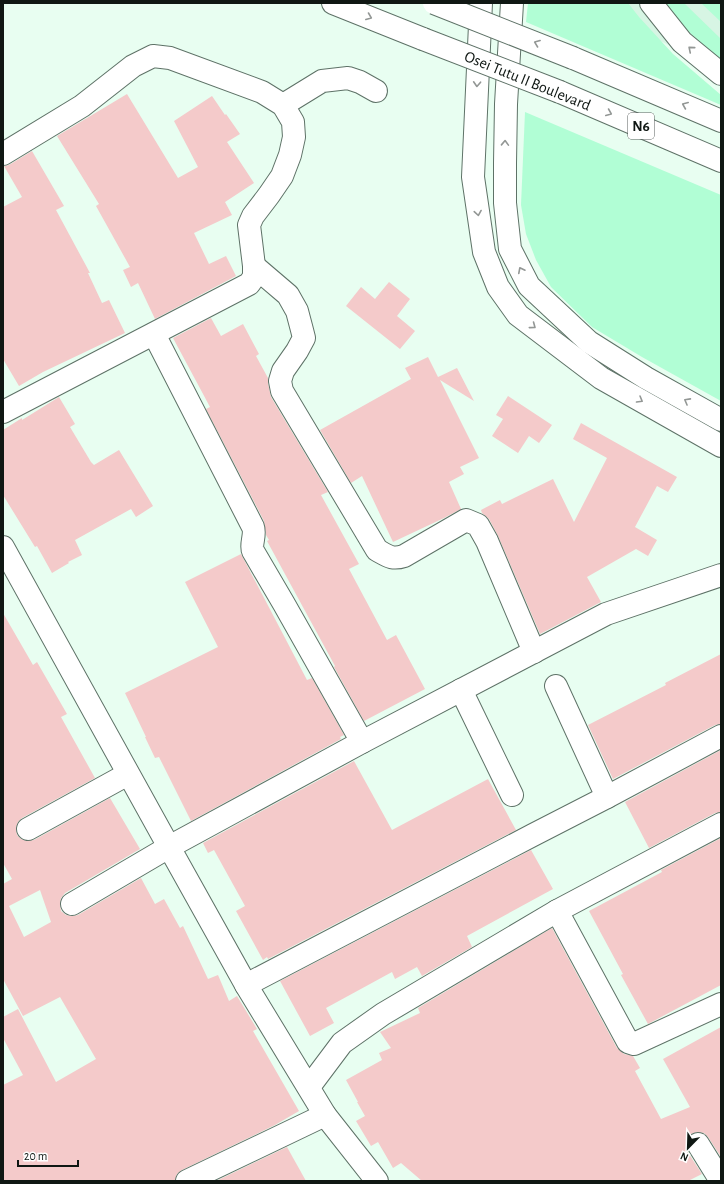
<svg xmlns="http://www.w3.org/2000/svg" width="724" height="1184" viewBox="0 0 724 1184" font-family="'Alegreya Sans',sans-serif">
<rect width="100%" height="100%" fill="#e8fef1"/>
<path fill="#d7f5e4" d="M584,3h137v68z"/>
<g fill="#b1fed5">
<path d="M528,3h100l11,14 34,37 48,41v10l-195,-83z"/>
<path d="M662,3h22l37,36v22l-32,-29z"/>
<path d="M701,3h20v19l-19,-18z"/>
<path d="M525,112l196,83v206l-79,-44 -50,-30 -41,-40 -15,-27 -10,-26 -5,-29z"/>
</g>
<g fill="#f4caca" fill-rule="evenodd">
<path d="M127,94l51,84 20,-11 -24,-46 38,-25 13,19 1,-1 14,20 -13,8 27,41 -29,19 7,13 -38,18 15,31 17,-8 10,20 -81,43 -17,-36 -7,4 -8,-17 7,-3 -34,-61 3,-2 -42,-68z"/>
<path d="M32,151l32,55 -8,4 34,63h-2l14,30 7,-3 16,33 -82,39 -24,14 -16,-27v-152l19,-10 -18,-31 5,-1z"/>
<path d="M389,282l21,17 -13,17 18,15 -15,18 -54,-43 15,-19 14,12z"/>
<path d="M211,318l10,18 22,-12 16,30 -3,2 12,22v5l3,14 57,95 -7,3 38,69 -10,5 38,71 9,-5 29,54 -61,32 -30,-54 1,-1 -68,-125 2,-1 -3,-5 -2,-14 -58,-112 4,-2 -37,-69z"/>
<path d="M428,357l10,20 19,-9 17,33 -34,-21 39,78 -19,9 4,7 -15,8 12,27 -17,9 -51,24 -31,-66 -11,7 -31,-53 91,-51 -6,-11z"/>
<path d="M508,396l44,29 -13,18 -10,-7 -11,17 -26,-17 11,-17 -7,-4z"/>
<path d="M59,397l16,27 -5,3 21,35 3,3 25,-15 34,56 -17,11 -5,-8 -56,31 7,15 -14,7 1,1 -17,10 -15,-27 -2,1 -32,-52v-65l19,-12v2z"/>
<path d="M581,423l96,54 -9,15 -11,-6 -22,41 22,13 -9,16 -12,-7 -49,28 14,25 -61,32 -42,-98 -9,-17 -7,-6 -1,-3 19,-10 2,4 51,-25 21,43 33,-64 -34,-19z"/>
<path d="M241,554l66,126 5,-2 32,57 -4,2 1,2 -150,82 -32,-64 -4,1 -10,-21h1l-21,-44 93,-46 -33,-65z"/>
<path d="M3,613l30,52 4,-3 30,52 -6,3 34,61 -73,40 -4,4 -2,6 1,7 4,4 6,2 7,-1 76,-42 30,51 -75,44 -4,5 -1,6 1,7 5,4 6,1 6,-1 63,-37 14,26 9,-5 16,29 3,-2 25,53 10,-4 11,26 8,-5 20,33 -4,2 46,80 -24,14 -93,45 -5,4 -2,7h-172v-96l20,-10 -20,-37v-21l15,-8 38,73 40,-23 -36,-62 -37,19 -20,-37v-95l9,-5 -9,-16zM40,890l11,32 -27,15 -15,-31z"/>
<path d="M721,654v70l-6,1 -102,54 -25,-54 78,-40 -1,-2z"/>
<path d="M721,750v62l-6,1 -66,35 -24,-46z"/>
<path d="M354,761l38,69 96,-51 28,51 -248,129 -1,-2 -4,3 -27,-49 9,-5 -31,-56 -6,3 -5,-10z"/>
<path d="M721,838v147l-73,39 -27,-49 2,-1 -34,-63 73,-39 -1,-2z"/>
<path d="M531,850l22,39 -86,47 5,11 -50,29 -5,-9 -22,12 -3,-7 -66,36 8,15 -24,13 -30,-55z"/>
<path d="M552,928l65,120 7,6 9,2 7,12 -5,3 26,48 29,-12 -27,-48 58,-32v130l-13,-20 -4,-4 -7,-1 -6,2 -4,4 -1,7 1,6 15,23 -14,7h-266l-21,-18 -8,5 -15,-26 -7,4 -15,-25 9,-5 -8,-14h1l-12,-22 36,-20 -3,-7 12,-5 -11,-16 40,-19 -2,-5z"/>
<path d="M287,1147l19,34h-90z"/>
</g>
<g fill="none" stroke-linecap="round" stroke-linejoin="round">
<defs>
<g id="minor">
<path d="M481,3l-8,174 11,75 14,35 20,28 83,63 120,68"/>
<path d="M512,3l-6,101 -1,59v40l5,46 19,37 60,56 57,36 75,42"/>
<path d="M283,105l39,-24 26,-3 12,4 16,9"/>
<path d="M3,154l79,-48 51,-40 20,-10 17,2 92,34 21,13 10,17 1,15 -4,18 -8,21 -13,19 -16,21 -4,9 5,41v11l-5,7 -246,128"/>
<path d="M254,266l34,29 9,16 5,19 2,8 -7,13 -14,20 -3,10 2,10 95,159c11,6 15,10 27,6l62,-36 12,5 9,16 47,111"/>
<path d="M154,334l99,193c3,8 -3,18 0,24l31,53 78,138"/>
<path d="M3,547l166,300 77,138 79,130 52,66"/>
<path d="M556,686l51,111"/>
<path d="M461,690l51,105"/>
<path d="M28,829l100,-55"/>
<path d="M72,904l97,-57 193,-105 244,-128 115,-39"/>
<path d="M557,911l71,131 6,2 87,-40"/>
<path d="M246,985l287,-150 74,-38 114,-61"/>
<path d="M309,1087l33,-44 41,-29 174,-103 164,-87"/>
<path d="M698,1144l23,37"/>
<path d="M187,1181l138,-66"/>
</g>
<g id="highway">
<path d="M333,3l90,36"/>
<path d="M651,3l31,39 39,32"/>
<path d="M573,58l148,63"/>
<path d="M560,92l161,69"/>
</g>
</defs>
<use href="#minor" stroke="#5e7267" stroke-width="24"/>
<use href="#highway" stroke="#5e7267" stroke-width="24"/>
<use href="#minor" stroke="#fff" stroke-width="22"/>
<use href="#highway" stroke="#fff" stroke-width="22"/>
<defs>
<g id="highway-bridge">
<path d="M434,3l139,55"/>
<path d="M423,39l137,53"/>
</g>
</defs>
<use href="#highway-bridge" stroke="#5e7267" stroke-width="24" stroke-linecap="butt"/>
<use href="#highway-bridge" stroke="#fff" stroke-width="22"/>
</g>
<defs><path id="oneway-chevron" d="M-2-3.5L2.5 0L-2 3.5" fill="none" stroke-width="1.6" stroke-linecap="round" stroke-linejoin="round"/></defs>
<g stroke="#939795">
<use href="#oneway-chevron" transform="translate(369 17) rotate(22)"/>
<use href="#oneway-chevron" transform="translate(537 43) rotate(-159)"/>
<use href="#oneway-chevron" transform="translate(691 49) rotate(-140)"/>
<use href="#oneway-chevron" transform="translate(477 84) rotate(93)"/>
<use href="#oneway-chevron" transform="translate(685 105) rotate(-157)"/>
<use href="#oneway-chevron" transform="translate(609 113) rotate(23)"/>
<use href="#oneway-chevron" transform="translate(505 143) rotate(-88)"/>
<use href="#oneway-chevron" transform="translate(478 213) rotate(81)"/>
<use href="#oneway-chevron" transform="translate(521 270) rotate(-117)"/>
<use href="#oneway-chevron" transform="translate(533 326) rotate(37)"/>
<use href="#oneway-chevron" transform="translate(640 400) rotate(30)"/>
<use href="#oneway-chevron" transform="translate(687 401) rotate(-151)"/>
</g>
<g text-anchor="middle" stroke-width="3" stroke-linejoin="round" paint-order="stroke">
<rect fill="#fff" stroke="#575d5a" stroke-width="1" x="628" y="113" width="26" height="26" rx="3"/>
<g font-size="15" font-weight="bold" fill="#0f1713">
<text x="641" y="131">N6</text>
</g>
<g font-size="16" fill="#0f1713" stroke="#fff">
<text transform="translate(528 80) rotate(22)" y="6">Osei Tutu II Boulevard</text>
</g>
</g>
<rect width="724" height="1184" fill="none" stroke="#0f1713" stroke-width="8"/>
<g transform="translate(688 1148) rotate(203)" stroke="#ffffff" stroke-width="3" paint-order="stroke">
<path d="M0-3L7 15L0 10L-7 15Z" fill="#0f1713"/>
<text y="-6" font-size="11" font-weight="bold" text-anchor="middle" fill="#0f1713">N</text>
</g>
<path d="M18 1160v6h60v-6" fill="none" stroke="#0f1713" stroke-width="2"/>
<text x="24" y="1160" font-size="12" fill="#0f1713" stroke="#ffffff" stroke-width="3" paint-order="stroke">20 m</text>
</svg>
